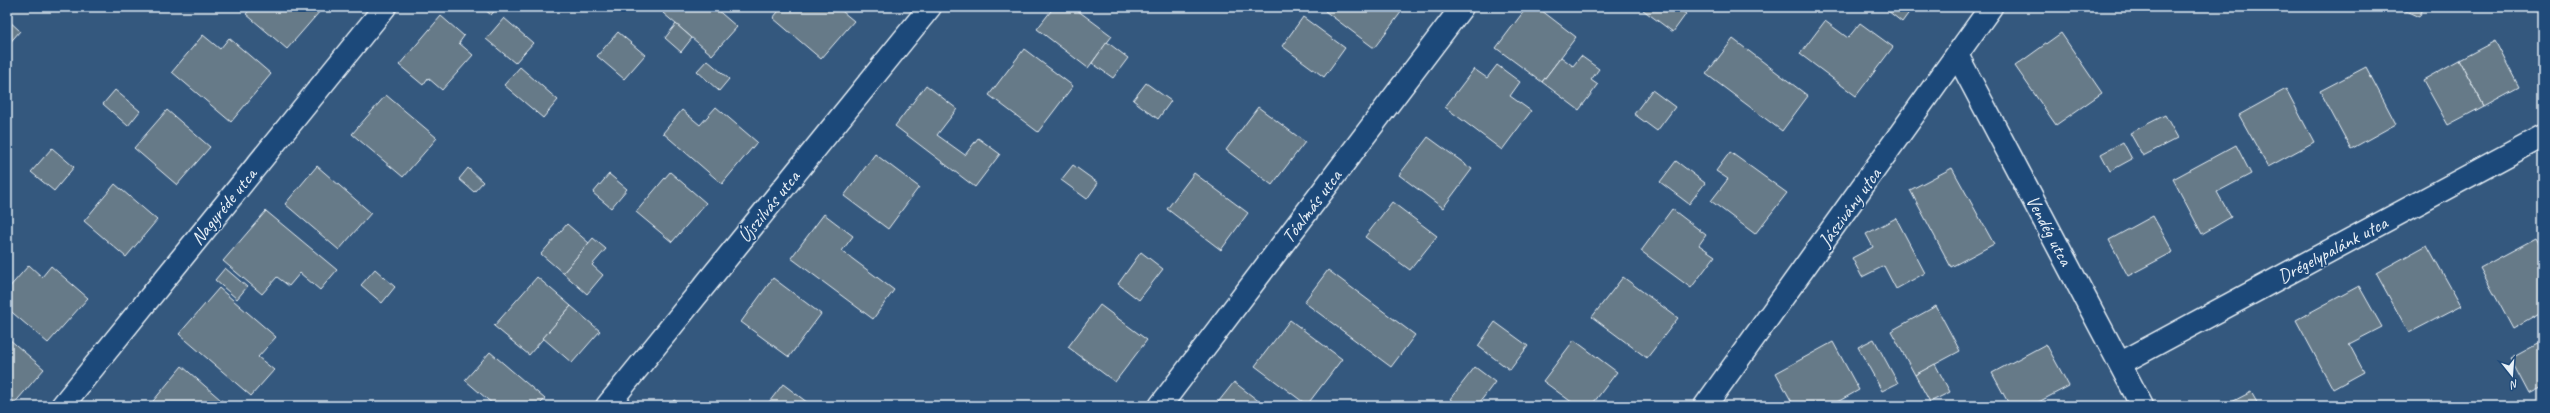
<svg xmlns="http://www.w3.org/2000/svg" width="2550" height="413" viewBox="0 0 2550 413" font-family="Caveat,sans-serif">
<rect width="100%" height="100%" fill="#34587e"/>
<filter id="ink" filterUnits="userSpaceOnUse"><feTurbulence type="fractalNoise" baseFrequency=".025" numOctaves="2"/><feDisplacementMap in="SourceGraphic" scale="8" xChannelSelector="R" yChannelSelector="G"/><feConvolveMatrix kernelMatrix="1 2 1 2 8 2 1 2 1" color-interpolation-filters="sRGB"/></filter>
<g filter="url(#ink)">
<g fill="#667a88" stroke="#e8f1f8">
<path d="M252,7h65l4,3 -34,39 -41,-35z"/>
<path d="M482,7h16l-7,8z"/>
<path d="M668,7h46l23,20 -25,28 -49,-42z"/>
<path d="M782,7h55l17,14 -33,38 -48,-41z"/>
<path d="M1054,7h19l39,29 -24,32 -51,-39z"/>
<path d="M1328,7h77l-31,41 -49,-37z"/>
<path d="M1527,7h10l39,30 -34,45 -46,-34z"/>
<path d="M1645,7h32l9,7 -13,18 -30,-22z"/>
<path d="M1883,7h30l-11,15z"/>
<path d="M2397,7h27l-5,10z"/>
<path d="M441,16l23,20 -5,7 14,12 -31,35 -14,-12 -5,7 -24,-20z"/>
<path d="M1303,17l42,31 -21,29 -42,-31z"/>
<path d="M504,18l29,25 -18,20 -29,-24z"/>
<path d="M7,19l13,12 -13,15z"/>
<path d="M1825,21l23,17 12,-15 33,24 -37,49 -56,-42z"/>
<path d="M676,24l16,14 -11,14 -16,-14z"/>
<path d="M618,32l27,23 -21,24 -27,-23z"/>
<path d="M2061,33l41,60 -46,32 -41,-59z"/>
<path d="M203,35l17,14 9,-11 42,36 -40,48 -59,-50z"/>
<path d="M1733,39l75,57 -26,35 -76,-57z"/>
<path d="M2495,41l24,46 -35,19 -25,-46z"/>
<path d="M1107,42l21,16 -15,20 -21,-15z"/>
<path d="M1024,49l49,37 -35,46 -49,-37z"/>
<path d="M1581,56l18,13 -8,11 7,5 -19,25 -37,-28 19,-25 12,9z"/>
<path d="M707,60l22,19 -10,12 -22,-20z"/>
<path d="M2459,60l25,46 -36,19 -25,-45z"/>
<path d="M1497,65l23,17 -10,14 21,15 -29,39 -57,-43 29,-38 13,9z"/>
<path d="M520,67l38,33 -15,18 -39,-33z"/>
<path d="M2366,67l30,57 -45,25 -31,-58z"/>
<path d="M1146,83l25,18 -13,18 -25,-19z"/>
<path d="M926,85l31,24 -20,26 28,20 13,-17 22,16 -25,33 -80,-61z"/>
<path d="M2286,89l28,53 -46,25 -29,-52z"/>
<path d="M115,90l25,21 -12,15 -25,-22z"/>
<path d="M1652,90l23,17 -18,24 -23,-17z"/>
<path d="M386,95l51,43 -34,39 -51,-43z"/>
<path d="M716,107l41,35 -35,42 -59,-51 19,-23 18,15z"/>
<path d="M1258,107l47,35 -33,43 -46,-35z"/>
<path d="M167,110l43,37 -33,38 -43,-37z"/>
<path d="M2165,115l13,23 -35,18 -13,-23z"/>
<path d="M1428,137l44,32 -29,39 -44,-33z"/>
<path d="M2123,142l9,17 -22,12 -9,-17z"/>
<path d="M2236,145l15,29 -34,18 14,25 -29,17 -29,-55z"/>
<path d="M52,148l22,19 -20,24 -23,-19z"/>
<path d="M1730,152l57,41 -32,41 -44,-33 17,-22 -12,-8z"/>
<path d="M875,154l44,33 -31,42 -44,-33z"/>
<path d="M1676,161l29,22 -16,21 -29,-22z"/>
<path d="M1073,165l25,18 -11,16 -26,-19z"/>
<path d="M317,166l54,47 -32,37 -54,-46z"/>
<path d="M468,168l15,14 -9,10 -15,-13z"/>
<path d="M1952,168l42,76 -43,23 -41,-77z"/>
<path d="M670,172l36,31 -34,39 -36,-30z"/>
<path d="M1194,173l54,40 -27,37 -54,-41z"/>
<path d="M609,174l18,15 -16,19 -18,-15z"/>
<path d="M115,184l42,36 -31,37 -42,-36z"/>
<path d="M1392,202l45,34 -27,34 -45,-33z"/>
<path d="M1672,209l34,26 -7,10 16,11 -24,32 -50,-37z"/>
<path d="M266,211l71,59 -17,20 -20,-17 -11,13 -12,-9 -15,17 -39,-33z"/>
<path d="M824,214l29,22 -11,15 52,39 -21,29 -82,-61z"/>
<path d="M2153,216l20,36 -45,24 -19,-36z"/>
<path d="M1896,218l29,55 -29,16 -12,-23 -22,11 -10,-19 21,-11 -7,-13z"/>
<path d="M567,224l22,19 -26,30 -22,-19z"/>
<path d="M593,238l13,11 -14,16 11,10 -16,19 -24,-21z"/>
<path d="M2536,238l7,12v62l-30,17 -33,-61z"/>
<path d="M2427,245l34,61 -52,27 -33,-60z"/>
<path d="M1141,252l22,17 -24,31 -21,-16z"/>
<path d="M29,265l13,12 9,-11 37,32 -40,45 -41,-35v-18z"/>
<path d="M225,268l22,19 -10,12 -22,-19z"/>
<path d="M375,269l20,18 -13,16 -21,-18z"/>
<path d="M1328,270l87,65 -24,32 -87,-65z"/>
<path d="M537,277l34,29 -42,49 -35,-29z"/>
<path d="M1623,277l55,41 -31,40 -55,-41z"/>
<path d="M773,278l48,36 -32,43 -48,-35z"/>
<path d="M2359,286l23,41 -33,17 15,28 -31,17 -37,-69z"/>
<path d="M219,288l57,49 -18,20 16,13 -23,26 -72,-62z"/>
<path d="M1100,305l47,35 -32,42 -47,-35z"/>
<path d="M571,306l29,25 -28,32 -29,-25z"/>
<path d="M1936,306l24,45 -45,24 -24,-44z"/>
<path d="M1290,320l52,39 -35,46 -52,-39z"/>
<path d="M1495,322l33,24 -18,24 -32,-24z"/>
<path d="M9,339l35,30 -32,37h-5v-65z"/>
<path d="M1874,339l24,44 -16,8 -24,-44z"/>
<path d="M1574,340l43,32 -26,34h-14l-34,-25z"/>
<path d="M2543,340v47l-14,7 -19,-36z"/>
<path d="M1833,342l26,48 -29,16h-36l-18,-33z"/>
<path d="M2046,344l23,42 -38,20h-21l-18,-33z"/>
<path d="M490,352l55,47 -7,7h-43l-30,-26z"/>
<path d="M1935,364l15,28 -20,10 -15,-27z"/>
<path d="M182,366l46,40h-79z"/>
<path d="M1475,367l20,15 -18,24h-18l-9,-7z"/>
<path d="M1234,382l31,24h-50z"/>
<path d="M783,384l29,22h-46z"/>
<path d="M2251,392l8,14h-35z"/>
<path d="M674,400l9,6h-14z"/>
</g>
<g fill="none" stroke-linecap="round" stroke-linejoin="round">
<defs>
<g id="minor">
<path d="M1957,55l185,351"/>
<path d="M2121,363l422,-227"/>
<path d="M62,406l323,-399"/>
<path d="M607,406l323,-399"/>
<path d="M1160,406l302,-399"/>
<path d="M1705,406l286,-399"/>
</g>
</defs>
<use href="#minor" stroke="#e8f1f8" stroke-width="25"/>
<use href="#minor" stroke="#1f4a7a" stroke-width="22"/>
</g>
</g>
<g text-anchor="middle" stroke-width="3.5" stroke-linejoin="round" paint-order="stroke">
<g font-size="19" fill="#e8f1f8" stroke="#1f4a7a">
<text transform="translate(223 206) rotate(-51)" y="7">Nagyréde utca</text>
<text transform="translate(768 206) rotate(-51)" y="7">Újszilvás utca</text>
<text transform="translate(1311 206) rotate(-53)" y="7">Tóalmás utca</text>
<text transform="translate(1849 207) rotate(-54)" y="7">Jászivány utca</text>
<text transform="translate(2050 230) rotate(62)" y="7">Vendég utca</text>
<text transform="translate(2332 249) rotate(-28)" y="7">Drégelypalánk utca</text>
</g>
</g>
<rect width="2550" height="413" fill="none" stroke="#1f4a7a" stroke-width="24"/>
<rect x="12" y="12" width="2526" height="389" fill="none" stroke="#e8f1f8" stroke-width="1.5" filter="url(#ink)"/>
<g transform="translate(2512 375) rotate(163)" stroke="#1f4a7a" stroke-width="3" paint-order="stroke">
<path d="M0-3L7 15L0 10L-7 15Z" fill="#e8f1f8"/>
<text y="-6" font-size="11" font-weight="bold" text-anchor="middle" fill="#e8f1f8">N</text>
</g>
</svg>
